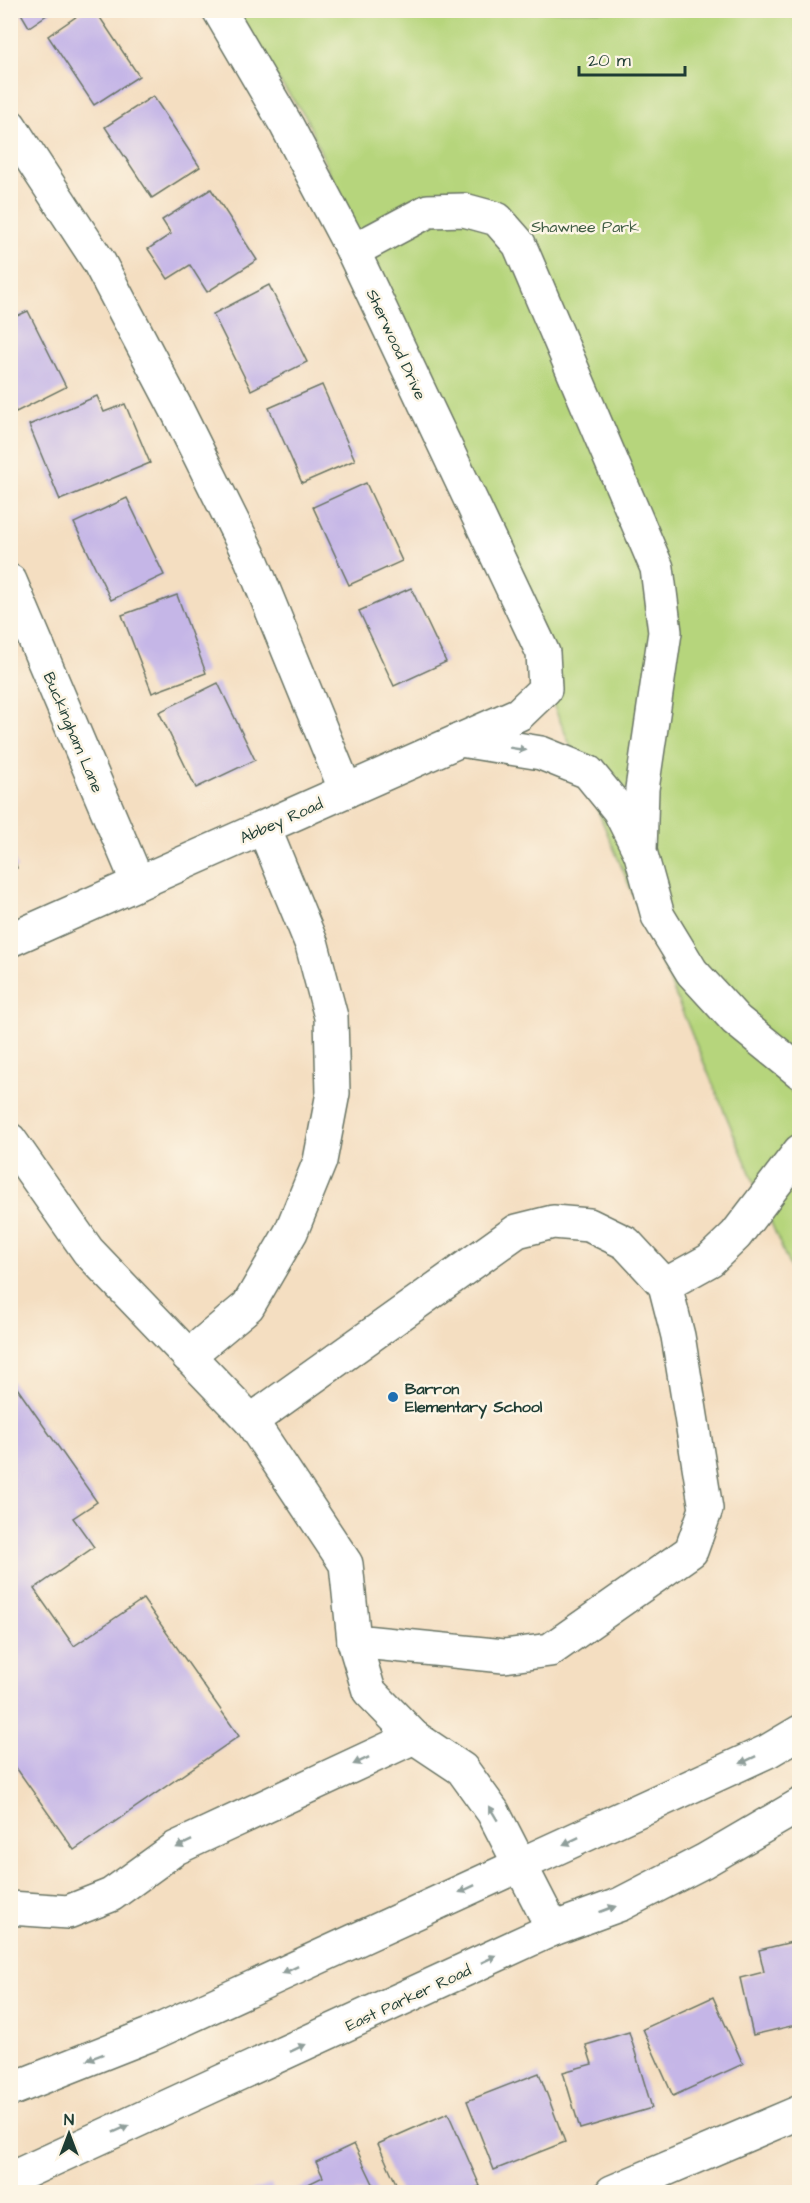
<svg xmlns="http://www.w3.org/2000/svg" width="810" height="2203" viewBox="0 0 810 2203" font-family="'Architects Daughter',sans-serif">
<rect width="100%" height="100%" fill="#fcf5e5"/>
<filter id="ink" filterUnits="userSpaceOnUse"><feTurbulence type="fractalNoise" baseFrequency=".0167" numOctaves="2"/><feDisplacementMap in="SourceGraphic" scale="12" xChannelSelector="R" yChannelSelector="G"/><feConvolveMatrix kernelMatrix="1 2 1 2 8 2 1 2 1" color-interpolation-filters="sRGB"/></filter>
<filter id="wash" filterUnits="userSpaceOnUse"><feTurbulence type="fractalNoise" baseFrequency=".008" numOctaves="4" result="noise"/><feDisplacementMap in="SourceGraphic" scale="24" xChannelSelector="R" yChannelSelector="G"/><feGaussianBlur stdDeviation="1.35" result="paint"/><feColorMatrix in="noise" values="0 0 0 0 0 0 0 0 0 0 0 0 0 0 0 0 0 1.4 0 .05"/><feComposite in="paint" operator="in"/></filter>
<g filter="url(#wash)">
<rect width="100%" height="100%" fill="#f4dec1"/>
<path fill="#b6d57c" stroke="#6a8958" stroke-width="1.5" d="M227,11h572v1278l-493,-1172z"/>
<g id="blocks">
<g fill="#c5b6e7">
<path d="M19,10h35l-25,17z"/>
<path d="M86,10h9l44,66 -45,29 -46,-69z"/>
<path d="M153,96l47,71 -48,31 -47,-71z"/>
<path d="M211,189l46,71 -50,32 -17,-27 -22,14 -20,-30 23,-15 -9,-14z"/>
<path d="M269,285l38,77 -56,28 -38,-76z"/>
<path d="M28,311l38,76 -50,25 -6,-11v-82z"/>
<path d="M322,385l33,75 -53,23 -33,-75z"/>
<path d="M97,396l7,16 21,-8 25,59 -90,37 -31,-75z"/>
<path d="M366,483l36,78 -53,24 -36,-78z"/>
<path d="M127,498l37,77 -53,25 -37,-77z"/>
<path d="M411,588l35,74 -52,24 -35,-75z"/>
<path d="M177,595l29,78 -54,20 -30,-78z"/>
<path d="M218,683l37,77 -59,28 -37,-76z"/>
<path d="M10,844l7,24 -7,2z"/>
<path d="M10,1378l87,124 -24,16 21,29 -60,42 40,57 69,-47 96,137 -165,114 -64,-91z"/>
<path d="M800,1940v84l-47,11 -13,-57 24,-6 -5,-22z"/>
<path d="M713,1997l30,67 -70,32 -30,-67z"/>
<path d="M629,2032l23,76 -72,21 -17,-57 29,-8 -6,-19z"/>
<path d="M539,2073l26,69 -71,28 -27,-69z"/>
<path d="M448,2113l32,73 -14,6h-66l-22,-48z"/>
<path d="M354,2144l23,48h-85l31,-15 -7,-15z"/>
<path d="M271,2184l3,8h-26z"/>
</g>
</g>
</g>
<g filter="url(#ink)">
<use href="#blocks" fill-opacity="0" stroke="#6a7565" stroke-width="1.5"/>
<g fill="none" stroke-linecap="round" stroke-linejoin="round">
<defs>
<g id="minor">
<path d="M10,126l89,136 79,150 73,147 95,232"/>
<path d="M353,251l75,-40 36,-1 33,9 22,25 138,324 8,64 -23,157 -2,62 18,65 34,56 44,48 64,52"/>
<path d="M10,581l128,302"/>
<path d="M460,740l81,13 47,19 31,38 20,40"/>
<path d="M10,940l509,-226 26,-25 -2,-36 -190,-402 -66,-125 -68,-116"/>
<path d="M10,1140l78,111 163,170 95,143 8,77 15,50 45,46 48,32 31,43 60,117"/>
<path d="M665,1285l45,-25 26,-25 64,-84"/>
<path d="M188,1356l60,-50 43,-74 29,-71 13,-68 -2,-76 -19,-72 -48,-117"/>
<path d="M251,1421l266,-190 36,-9 36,3 37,18 39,42 13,51 28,173 -15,42 -141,99 -46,6 -150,-15"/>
<path d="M10,1908l58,4 43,-17 65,-47 238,-111"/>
<path d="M612,2192l188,-80"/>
</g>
<g id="major">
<path d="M10,2090l139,-55 619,-284 32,-19"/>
<path d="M10,2179l543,-250 68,-25 83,-43 96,-56"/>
</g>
</defs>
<use href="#minor" stroke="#6a7565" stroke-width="36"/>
<use href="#major" stroke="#6a7565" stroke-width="36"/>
<use href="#minor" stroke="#fff" stroke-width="33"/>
<use href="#major" stroke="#fff" stroke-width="33"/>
</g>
<defs><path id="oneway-solid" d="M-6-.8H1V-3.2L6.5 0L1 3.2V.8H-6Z" transform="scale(1.5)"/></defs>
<g fill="#8f9e9a">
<use href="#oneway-solid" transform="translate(518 749) rotate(9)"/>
<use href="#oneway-solid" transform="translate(748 1760) rotate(155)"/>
<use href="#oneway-solid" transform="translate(361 1761) rotate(155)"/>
<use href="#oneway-solid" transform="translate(493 1813) rotate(-121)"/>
<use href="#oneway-solid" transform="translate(571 1841) rotate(155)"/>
<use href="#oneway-solid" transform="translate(184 1844) rotate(154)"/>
<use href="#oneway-solid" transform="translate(467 1889) rotate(155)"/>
<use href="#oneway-solid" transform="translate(608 1909) rotate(-20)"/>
<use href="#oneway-solid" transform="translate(489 1959) rotate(-25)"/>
<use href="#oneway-solid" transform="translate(290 1970) rotate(155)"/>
<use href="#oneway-solid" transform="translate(298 2048) rotate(-25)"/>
<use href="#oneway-solid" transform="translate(95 2057) rotate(159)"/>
<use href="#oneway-solid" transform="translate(121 2129) rotate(-24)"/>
</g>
</g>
<circle fill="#1f6fb2" stroke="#fcf5e5" stroke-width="2" cx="393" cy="1397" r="6"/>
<g text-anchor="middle" stroke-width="5" stroke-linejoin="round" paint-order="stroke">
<g font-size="16" fill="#3d5b42" stroke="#fcf5e5">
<text x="585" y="232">Shawnee Park</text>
</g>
<g font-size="16" fill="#1f3d34" stroke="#fcf5e5">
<text transform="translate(397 344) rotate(65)" y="6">Sherwood Drive</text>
<text transform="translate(74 732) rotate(67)" y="6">Buckingham Lane</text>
<text transform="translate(281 820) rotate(-24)" y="6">Abbey Road</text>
<text transform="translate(408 1997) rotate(-25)" y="6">East Parker Road</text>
</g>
<g font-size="16" font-weight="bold" fill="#1f3d34" stroke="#fcf5e5" text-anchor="start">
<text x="405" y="1394">Barron<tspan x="405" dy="18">Elementary School</tspan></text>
</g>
</g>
<rect width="810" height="2203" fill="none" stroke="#fcf5e5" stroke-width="36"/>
<g transform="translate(69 2134)" stroke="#fcf5e5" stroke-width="4.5" paint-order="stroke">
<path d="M0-4.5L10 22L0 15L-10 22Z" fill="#1f3d34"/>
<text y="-9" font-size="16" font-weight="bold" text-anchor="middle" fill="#1f3d34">N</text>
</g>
<path d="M579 66v9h106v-9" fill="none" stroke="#1f3d34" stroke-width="3"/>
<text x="588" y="66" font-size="18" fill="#1f3d34" stroke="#fcf5e5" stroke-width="4.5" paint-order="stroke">20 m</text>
</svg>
